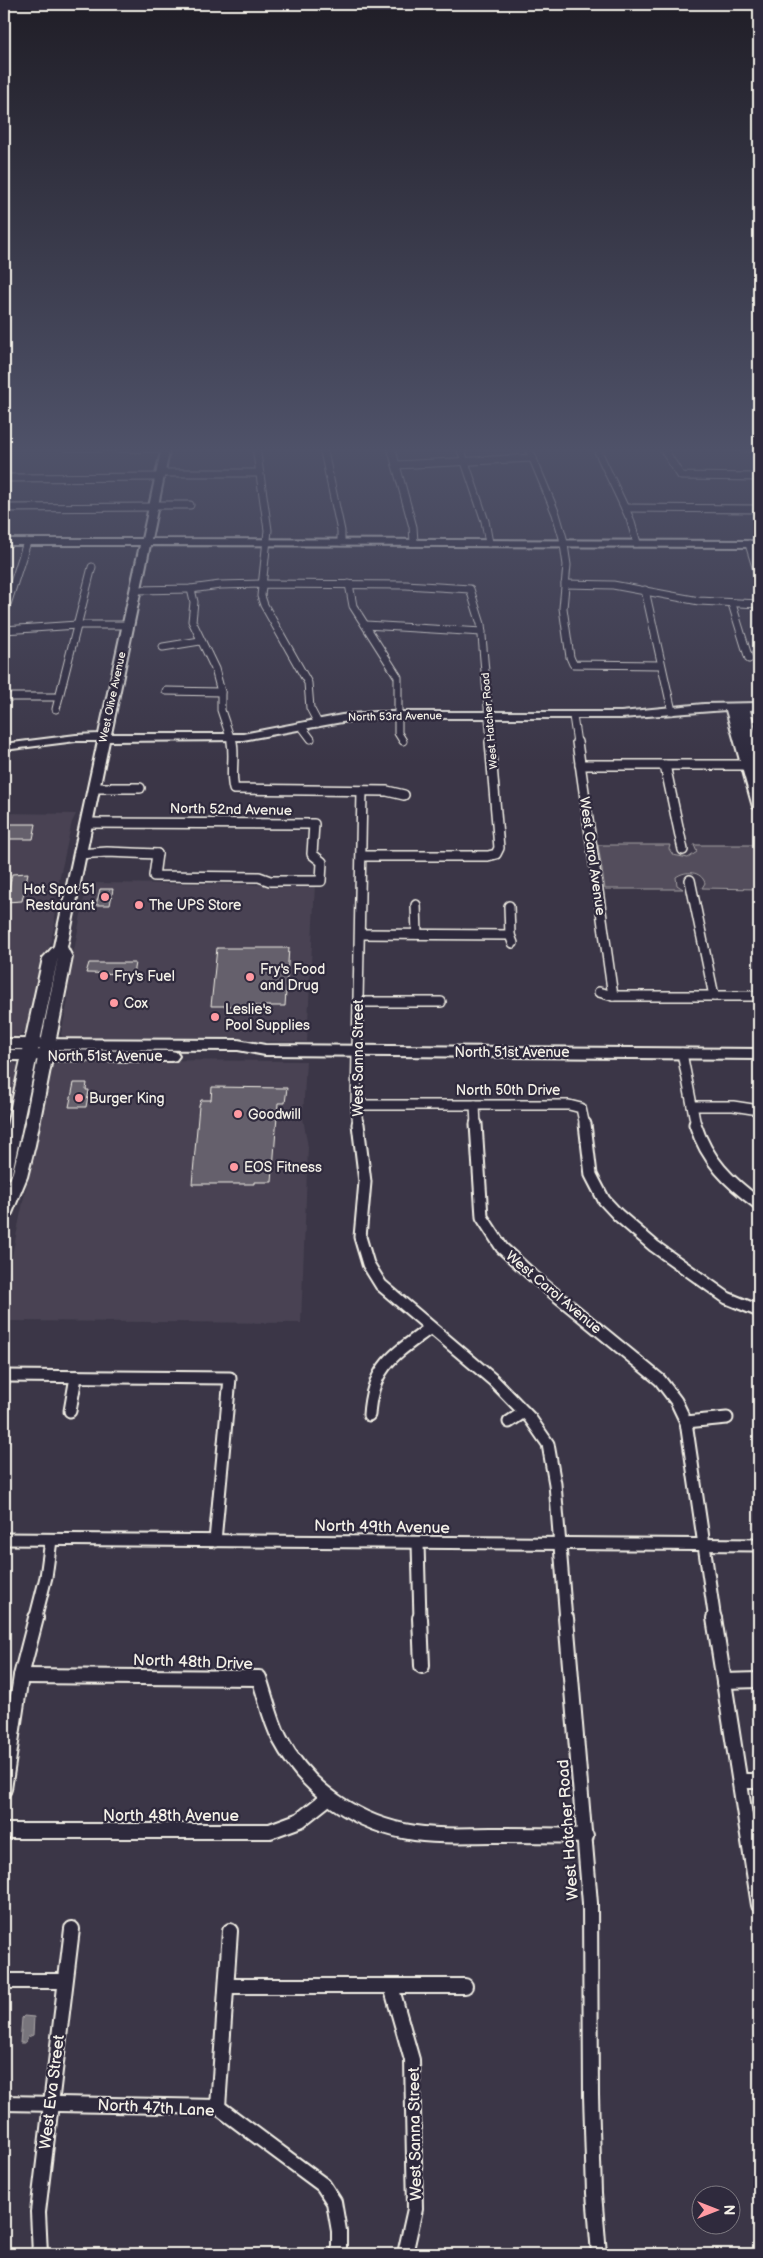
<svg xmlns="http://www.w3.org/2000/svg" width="763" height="2258" viewBox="0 0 763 2258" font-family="'Balsamiq Sans',sans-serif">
<rect width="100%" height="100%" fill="#3b3647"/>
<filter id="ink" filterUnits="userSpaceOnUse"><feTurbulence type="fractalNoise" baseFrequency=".02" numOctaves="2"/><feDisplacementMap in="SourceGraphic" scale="10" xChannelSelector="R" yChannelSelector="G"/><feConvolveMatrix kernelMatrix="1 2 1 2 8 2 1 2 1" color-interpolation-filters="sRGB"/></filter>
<g filter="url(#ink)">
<g fill="#484352">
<path d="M4,813l72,1 -4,8 -18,82 1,19 -9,39 -9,23 -10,42 -8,9 -8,2h-7z"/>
<path d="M87,883l228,2 -8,157 -237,-2 -6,-1 -3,-5 7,-33v-19z"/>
<path d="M137,1060l169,1 -3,57 5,29 -7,176 -297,-2v-26l47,-230 7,-2h55z"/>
<path d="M4,1061l9,1 5,4 -14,58z"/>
</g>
<path fill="#534e5c" stroke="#a4a0a2" d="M598,845h72l-1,4 4,6 15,3 9,-6 -3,-7h65v44l-57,-1 3,-5c-4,-12 -19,-13 -29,-6l1,8 6,4h-78z"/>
<path fill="#78747b" stroke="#aaa6a7" d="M24,2016l10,1 -1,18 -5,2 -3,6h-5l2,-25z"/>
<g fill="#65616c" stroke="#f4f1e8">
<path d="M4,824h32l-3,15h-29z"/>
<path d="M28,873l-6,28 -16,1 6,-28z"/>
<path d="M100,889h13l-3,16h-14z"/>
<path d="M217,948h72l-4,58h-74z"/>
<path d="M89,963h46l-2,11 -47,-1z"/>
<path d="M74,1083h13l-1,7h3l-3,17h-17z"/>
<path d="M212,1087l75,1 -2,15h-7l-6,79h-18v2h-62l7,-78 2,-6h10z"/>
</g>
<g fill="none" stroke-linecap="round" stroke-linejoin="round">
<defs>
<g id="street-far3">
<path d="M66,447l100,2"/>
<path d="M256,447l12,83 -7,66 3,9 44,78 2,25 8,15"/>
<path d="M323,447l18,84v11"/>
<path d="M391,447l22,80 1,15"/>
<path d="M460,447l25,74 4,22"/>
<path d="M528,447l28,67 7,24 4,27 -4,43 7,49 3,7 88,1"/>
<path d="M596,447l34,72 7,24"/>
<path d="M662,447l19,29 78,1"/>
<path d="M732,447l27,1"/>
<path d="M396,465l137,-7"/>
<path d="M161,473h98"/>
<path d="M4,478l156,-1"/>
<path d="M154,505h36"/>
<path d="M4,508l149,-1"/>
<path d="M625,508l134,1"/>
<path d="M749,544l10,33"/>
<path d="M349,584l4,22 45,71v56l5,8"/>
<path d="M565,584l48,1 86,16 60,3"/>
<path d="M191,589l3,13 -2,19 23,48 6,23v18l11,33"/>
<path d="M136,590l55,-1 29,-4 42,-1 144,1 64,4 11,35 10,119"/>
<path d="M645,590l27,121"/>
<path d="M732,604l17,55"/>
<path d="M4,614l23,-72"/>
<path d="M366,625l116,7"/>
<path d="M4,630l73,-5h51"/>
<path d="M163,647l37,-6"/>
<path d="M166,691l55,1"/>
<path d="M4,697h55"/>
<path d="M56,709l36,-142"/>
<path d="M573,716l4,27"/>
<path d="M302,727l9,12"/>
</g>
<g id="street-far2">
<path d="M232,742c3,16 -2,32 2,47l153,2 17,4"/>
<path d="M577,742l36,254"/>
<path d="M580,765h179"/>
<path d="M665,765l18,85"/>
<path d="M93,788h47"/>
<path d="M86,823l228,1 -2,30 10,8 -1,19h-51l-11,-4 -105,-1 3,-22"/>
<path d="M79,854l28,-2 50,2"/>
<path d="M362,856h126l8,-2 3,-6 -9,-106"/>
<path d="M690,880l24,116"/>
<path d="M416,905l1,29"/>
<path d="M509,906l1,29 3,8"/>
<path d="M360,934l150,1"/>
<path d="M599,992l14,4h146"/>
<path d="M358,1002h83"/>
<path d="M682,1053l14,73"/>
<path d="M356,1105h213l12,3 4,18"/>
<path d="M475,1105l1,21"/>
<path d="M692,1106h41l26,4"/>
<path d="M358,1126l-2,-21 6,-314"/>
</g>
<g id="street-far1">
<path d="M358,1124l7,58 -5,55 8,27 13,21 112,95 37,38 18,26 7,40 11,136"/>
<path d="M476,1124l6,93 20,31 32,29 126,103 16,21 10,21 29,198"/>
<path d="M585,1124l6,51 13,25 14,15 36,31 73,52 32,13"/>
<path d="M695,1124c12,37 34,58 64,80"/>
<path d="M4,1376l226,2 -15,163"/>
<path d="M70,1411l6,-34"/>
<path d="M369,1415c3,-49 25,-60 61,-87"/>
<path d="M509,1422l15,-10"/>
<path d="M686,1422l41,-4"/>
<path d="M4,1539l755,6"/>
<path d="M418,1543l2,77"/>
<path d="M35,1620l11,-43 5,-37"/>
</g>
<g id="street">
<path d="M420,1618l2,48"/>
<path d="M566,1618l24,285 1,192 3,98 5,61"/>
<path d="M714,1618l45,287"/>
<path d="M21,1676l238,2c7,20 11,42 21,61 27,51 78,86 135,94 25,4 51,2 76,2 32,0 63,0 95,1"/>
<path d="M724,1681l35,-1"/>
<path d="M740,1781h19"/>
<path d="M4,1789l17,-113 15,-58"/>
<path d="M4,1831h266l30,-11 29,-23"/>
<path d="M4,1981h61"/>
<path d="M227,1986h238"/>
<path d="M391,1986l21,74 3,149 -10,45"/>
<path d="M4,2103l214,4 105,78 11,17 5,29v23"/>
<path d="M218,2107l12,-176"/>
<path d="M40,2254l-2,-42 34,-283"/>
</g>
<path id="secondary" d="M162,447h8l-19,92 608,2v6l-609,-2 -39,189h132l99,-19 33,-3h246l83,-8 55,-1v6l-9,1 9,35v23l-6,-3 6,21v25l-6,-4 -27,-97 -105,8h-246l-33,4 -99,18 -134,1 -42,206 5,10 -37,188 -8,32 -17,41 -6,2v-26l9,-22 13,-54 32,-161 -46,216 -3,4 -5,2v-40l39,-181 11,-12 44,-205h-22l-72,9v-6l72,-9 23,-1 41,-189h-136v-6h138z"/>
<g id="primary">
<path d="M4,1039l234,1 27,5 494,4v10l-494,-4 -27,-5 -234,-1z"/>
<path d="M4,1050l167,1 5,1 3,4 -3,4 -5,1 -167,-1z"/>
</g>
</defs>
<use href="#street-far3" stroke="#f4f1e8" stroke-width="9"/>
<use href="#street-far2" stroke="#f4f1e8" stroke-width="12"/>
<use href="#street-far1" stroke="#f4f1e8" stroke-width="15"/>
<use href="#street" stroke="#f4f1e8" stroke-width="18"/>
<use href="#secondary" stroke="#f4f1e8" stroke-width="4"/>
<use href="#primary" stroke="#f4f1e8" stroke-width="4"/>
<use href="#street-far3" stroke="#2f2a3d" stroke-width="7"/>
<use href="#street-far2" stroke="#2f2a3d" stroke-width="9"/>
<use href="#street-far1" stroke="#2f2a3d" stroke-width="11"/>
<use href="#street" stroke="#2f2a3d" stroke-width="14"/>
<use href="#secondary" fill="#2f2a3d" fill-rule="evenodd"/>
<use href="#primary" fill="#2f2a3d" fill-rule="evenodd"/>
</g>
</g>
<linearGradient id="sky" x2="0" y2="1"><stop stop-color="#201e27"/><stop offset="0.59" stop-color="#4f5269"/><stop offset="1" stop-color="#4f5269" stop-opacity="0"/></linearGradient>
<rect width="763" height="763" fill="url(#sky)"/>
<g fill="#ff9aa2" stroke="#2f2a3d" stroke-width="2">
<circle cx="105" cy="897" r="5"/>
<circle cx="139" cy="905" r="5"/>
<circle cx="104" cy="976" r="5"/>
<circle cx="250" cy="977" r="5"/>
<circle cx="114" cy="1003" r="5"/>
<circle cx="215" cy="1017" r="5"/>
<circle cx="79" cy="1098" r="5"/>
<circle cx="238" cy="1114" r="5"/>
<circle cx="234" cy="1167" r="5"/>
</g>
<g text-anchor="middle" stroke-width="4.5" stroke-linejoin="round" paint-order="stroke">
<g font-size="11" fill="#f4f1e8" stroke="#2f2a3d">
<text transform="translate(112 697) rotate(-78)" y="4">West Olive Avenue</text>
<text transform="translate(395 716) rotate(-1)" y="4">North 53rd Avenue</text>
<text transform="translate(489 721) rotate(-95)" y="4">West Hatcher Road</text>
</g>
<g font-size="14" fill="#f4f1e8" stroke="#2f2a3d">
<text transform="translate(231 809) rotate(1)" y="5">North 52nd Avenue</text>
<text transform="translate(593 856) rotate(82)" y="5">West Carol Avenue</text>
<text x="512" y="1057">North 51st Avenue</text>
<text x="105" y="1061">North 51st Avenue</text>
<text transform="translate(358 1058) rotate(-90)" y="5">West Sanna Street</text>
<text x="508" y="1095">North 50th Drive</text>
<text transform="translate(554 1292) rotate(40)" y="5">West Carol Avenue</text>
</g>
<g font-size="14" fill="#f4f1e8" stroke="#2f2a3d" text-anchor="start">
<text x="95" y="894" text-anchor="end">Hot Spot 51<tspan x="95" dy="16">Restaurant</tspan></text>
<text x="149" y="910">The UPS Store</text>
<text x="260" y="974">Fry's Food<tspan x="260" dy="16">and Drug</tspan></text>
<text x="114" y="981">Fry's Fuel</text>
<text x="124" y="1008">Cox</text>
<text x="225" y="1014">Leslie's<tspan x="225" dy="16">Pool Supplies</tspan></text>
<text x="89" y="1103">Burger King</text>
<text x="248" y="1119">Goodwill</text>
<text x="244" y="1172">EOS Fitness</text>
</g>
<g font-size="16" fill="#f4f1e8" stroke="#2f2a3d">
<text transform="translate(382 1526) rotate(1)" y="6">North 49th Avenue</text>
<text transform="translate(193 1661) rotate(2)" y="6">North 48th Drive</text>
<text x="171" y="1821">North 48th Avenue</text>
<text transform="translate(567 1830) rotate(-94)" y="6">West Hatcher Road</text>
<text transform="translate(51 2092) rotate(-83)" y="6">West Eva Street</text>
<text transform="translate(156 2107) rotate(3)" y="6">North 47th Lane</text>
<text transform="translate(414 2134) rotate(-91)" y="6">West Sanna Street</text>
</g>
</g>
<rect width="763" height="2258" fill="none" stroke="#2f2a3d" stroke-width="20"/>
<rect x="10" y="10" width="743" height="2238" fill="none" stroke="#f4f1e8" stroke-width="2" filter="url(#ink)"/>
<g transform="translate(716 2210) rotate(90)"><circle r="24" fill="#2f2a3d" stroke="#7e7a81"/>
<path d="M0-4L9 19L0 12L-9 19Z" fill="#ff9aa2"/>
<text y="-8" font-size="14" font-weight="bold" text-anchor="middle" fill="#f4f1e8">N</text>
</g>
</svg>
